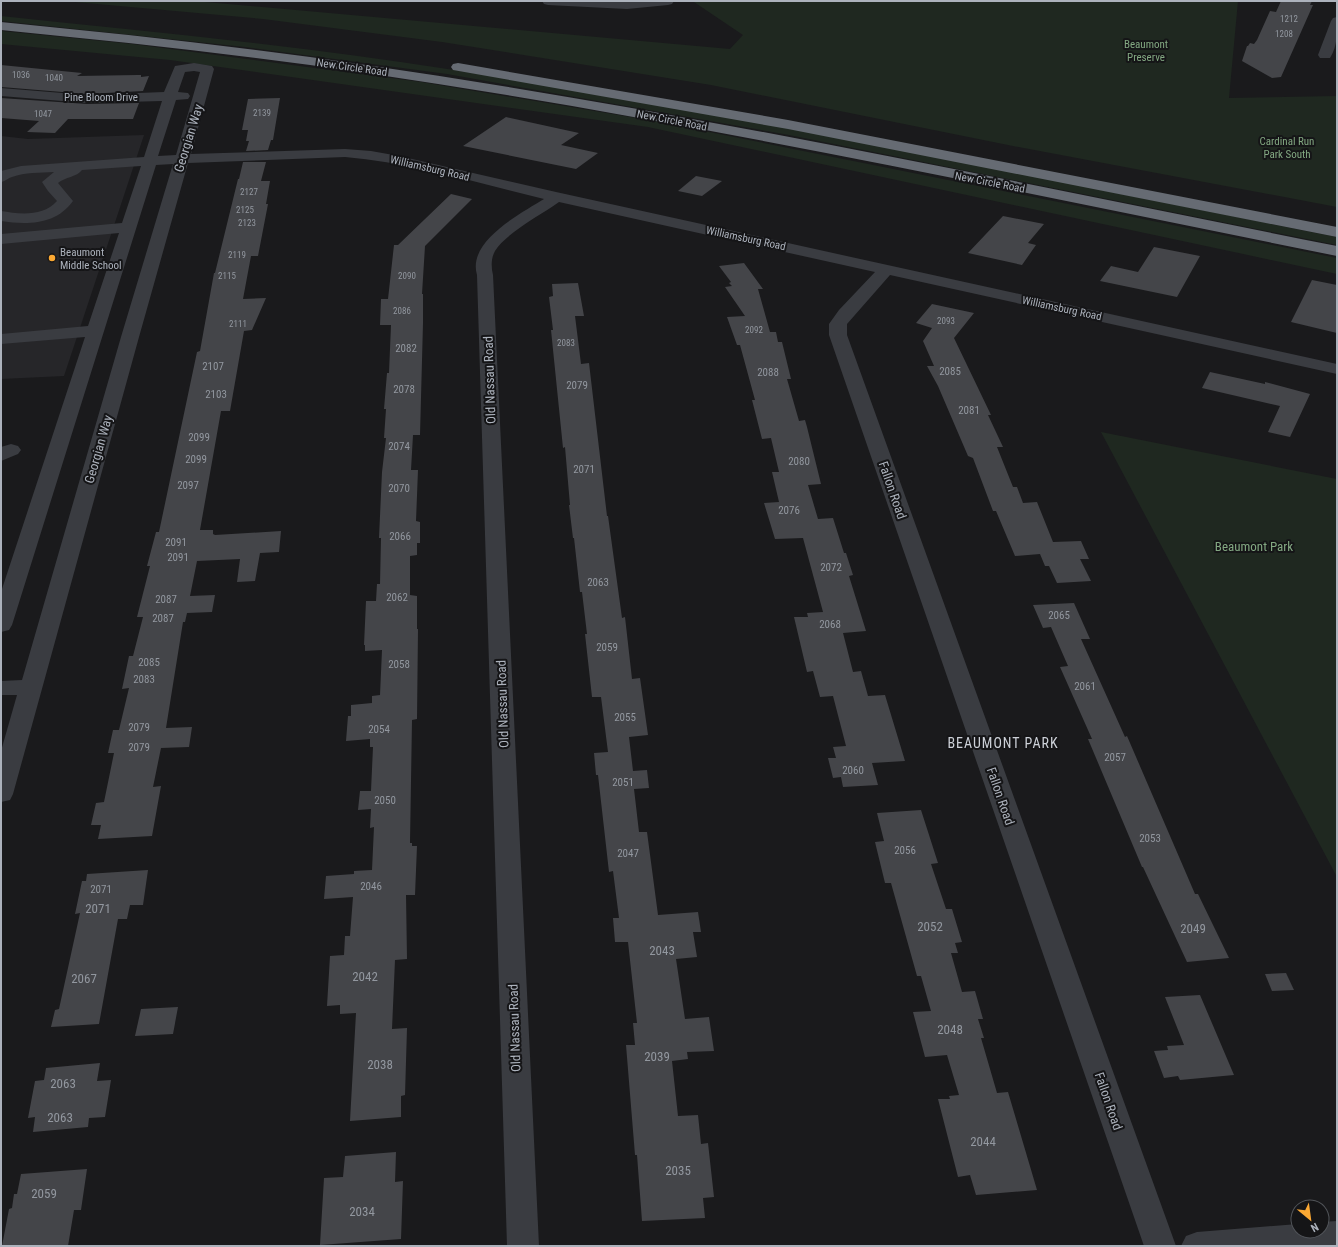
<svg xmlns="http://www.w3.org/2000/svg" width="1338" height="1247" viewBox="0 0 1338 1247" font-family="'Roboto Condensed',sans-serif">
<rect width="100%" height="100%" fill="#1a1a1c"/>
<path fill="#262629" d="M144,135l-80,241 -63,3v-243l27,3z"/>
<g fill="#1f2820">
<path d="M64,1h130l536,48 13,-14 -49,-33 544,-1 -9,97 108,-2v111l-329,-62 -297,-60 -269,-43 -179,-23z"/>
<path d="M1,16c151,16 303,30 453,54 296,46 589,109 883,167v8l-548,-110 -342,-61 -202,-27 -244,-26z"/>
<path d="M1,31l131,13 289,38 233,39 683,137v16l-689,-147 -478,-67 -169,-16z"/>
<path d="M1101,432l236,47v398z"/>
</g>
<g fill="#444549">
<path d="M1281,1h31l-2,4h3l-32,72 -9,1 -30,-17 5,-15h1l2,-3 4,1 3,-4 13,-29 6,1z"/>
<path d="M1,65l81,8 -5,3 61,-1h3v2l8,-1 -6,15 -56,3 -86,-7z"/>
<path d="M1,98l86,6 52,-1 -6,16h-65l-13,14 -28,-1 12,-11 -38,-3z"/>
<path d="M280,98l-7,42h-2l-3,10 -22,1 3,-10h-3l2,-11h-6l6,-31z"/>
<path d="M506,117l73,16 -18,12 37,8 -22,16 -113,-23z"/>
<path d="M243,162h23l-5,19h9l-4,23h2l-10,52h-7l-8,43 23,-1 -14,32 -8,1 -14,80h-9l-21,119h13v4l2,1 66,-4 -2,21 -19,1 -5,28 -18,1 3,-23 -43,2 -7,35 25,-1 -3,17 -25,1 -2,9h-2l-17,106 26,-1 -3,20 -28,1 -8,39 8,-1 -9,50 -54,3 3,-14h-10l5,-22 8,-1 10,-49h-6l5,-23h6l10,-42 -7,1 7,-33h4l10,-39h-6l13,-51h-3l9,-34h3l38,-180 3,-1 14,-78h1l23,-94h1z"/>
<path d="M696,176l26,5 -20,15 -24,-5z"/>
<path d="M451,194l21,5 -47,47 -3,48h1v29l-3,112h-7l-2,35h7l-2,51 4,1v21h-3v12l-7,1v39l7,1v33h1l-1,90 -5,1 -2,123h2v3h5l-2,49h-9l1,64 -12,1 -3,69 15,-1 -2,67 -4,1v21l-51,4 6,-108 -16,1v-9l-13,1 3,-50 14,-1 1,-19h5l3,-39 -29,2 2,-23 28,-2v-3l18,-1 2,-43 -4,1 1,-19 -13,1 2,-19h11l2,-44h-3v-8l-24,2 2,-25h3v-11l21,-2v-7l8,-1 2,-45 -17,1v-6h-1l2,-44h10l1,-17h3l1,-46h-2l3,-66 4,-34h-2l2,-29h-2l3,-36h2l2,-48h-11l1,-26h7l6,-54h4z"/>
<path d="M1003,216l41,8 -16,19 8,2 -14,20 -54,-12z"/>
<path d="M1154,247l46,9 -23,41 -77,-16 11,-15 27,6z"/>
<path d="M744,263l19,26h-5l12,43h6l2,10h4l9,37h-4l12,42 6,-1 2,7 14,57 -13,1 10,34 15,-1 11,35h2l7,22 -4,1 17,55 -23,2 10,39 8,-1 7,25 17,-1 20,66 -33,2 6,22 -35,2 -2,-10 -8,1 -5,-20h8l-3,-11 13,-1 -13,-50 -13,1 -7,-26 -6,1 -13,-55h14l-1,-4 16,-1 -20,-74 -28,1 -11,-36 15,-1 -7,-30h7l-8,-34 -9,1 -10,-39h3l-15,-55h-3l-10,-28 18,-1 -20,-29 7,-1 -3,-3 2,-1 -12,-16z"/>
<path d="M1312,280l25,5v48l-46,-11z"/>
<path d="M578,283l6,33h-9l6,48 8,-1 18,153h1l14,102 3,-1 7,62 8,-1 8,57 -19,2 4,34 14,-1 2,18 -15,1 5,43h8l11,83 40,-3 3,20h-8l4,25 -21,2 9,60 24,-2 5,34 -27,1 1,7 -16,2 6,55 20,-1 3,29 7,-1 6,54 -11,1 2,20 -63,3 -5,-66h-2l-9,-110h9l-2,-22h4l-9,-81h-13l-2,-24h6l-6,-47 -4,1 -11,-97h-2l-2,-22 14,-1 -7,-55h-9l-7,-63h2l-5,-42h-2l-6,-54h-1l-4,-33h1l-5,-58 -2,1 -12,-118h2l-4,-33 4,-1 -1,-12z"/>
<path d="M932,304l42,9 -20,25 37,77h-3l15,32h-6l16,40h4l6,16 14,-1 16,40 28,-1 8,18h-9l11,22 -34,2 -8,-17h-4l-5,-12 -25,2 -19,-45h-3l-20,-53 -5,-2 -30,-70 -11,-20h7l-11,-25 9,-13 -16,-5z"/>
<path d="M1210,372l55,12v-2l45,12 -20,43 -22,-5 12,-26 -78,-18z"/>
<path d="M1074,603l16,36h-9l44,98 2,-1 68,158h3l31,64 -42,4 -44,-95h-1l-54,-128h4l-32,-72 8,-1 -17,-39 -8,1 -10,-23z"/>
<path d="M921,810l17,53 -7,1 15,45h6l10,33 -7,1 3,10h-7l11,39 13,-1 8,28h-5l6,19h-3l16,55 11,-1 29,98 -61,5 -6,-20 -12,2 -20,-78h12l-1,-3 10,-1 -12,-40 -22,2 -12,-45 18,-1 -10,-35h-4l-26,-93h-6l-10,-41 9,-1 -7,-28z"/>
<path d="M148,870l-5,35h-13l-3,14h-9l-19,105 -48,3 4,-17 4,-1 21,-96 -5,1 7,-33h4l1,-7z"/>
<path d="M1286,973l8,17 -22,1 -7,-17z"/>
<path d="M1200,995l34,80 -54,5 -2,-4 -14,2 -10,-27 14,-1 -1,-4 17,-1 -19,-48z"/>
<path d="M178,1007l-5,27 -38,2 6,-27z"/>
<path d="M100,1063l-3,18 14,-1 -6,37 -16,1 -1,9 -55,5 2,-15 -7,1 7,-37 9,-1 2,-12z"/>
<path d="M396,1152l-1,30 8,-1 -2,58 -81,6 4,-67 19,-1 2,-21z"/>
<path d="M87,1169l-6,41h-7l-6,36h-66l7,-37 3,-1 2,-14h3l4,-20z"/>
</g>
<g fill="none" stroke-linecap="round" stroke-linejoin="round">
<g fill="#3a3c41" fill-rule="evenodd">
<path d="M542,1h132l-2,3 -4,1 -41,4 -79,-4 -4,-1z"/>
<path d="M1337,17c0,14 1,29 -7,41h-10l-2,-3 13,-34 2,-3z"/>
<path d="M194,63l18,3 2,3 -23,85 154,-5 26,2 28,5 157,36 781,172v10l-447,-99 -43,49v11l329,911h-32l-315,-911v-11l10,-14 36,-38 -316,-70c-18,13 -53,31 -64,49 -4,7 -4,16 -2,24l46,971h-32l-30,-971c-10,-34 43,-61 67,-76 -66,-16 -132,-36 -199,-42l-157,6 -49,174 -126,457 -3,6 -9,2v-51l16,-56h-16v-14l21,-1 99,-343 52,-173 -17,1 -144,460 -3,5 -8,2v-40l84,-255 -84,7v-10l87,-8 31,-93 -118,11v-10l121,-11 19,-57 -59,4c-5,7 -17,7 -24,13l15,18c-17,24 -46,24 -72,20v-10c18,3 42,6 56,-10l-9,-10 -6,-9 12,-10c-14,1 -29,0 -42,5 -4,1 -6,4 -11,5v-11l20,-5 123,-9 18,-56 -75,2 -86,-7v-8l86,7 77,-3 11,-26zM194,71l6,1 -24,83 -18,1 18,-56 12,-1 2,-3 -2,-3 -10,-1 7,-20z"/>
<path d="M11,444l7,2 3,4 -3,4 -17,7v-14z"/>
<path d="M1337,1221v25h-156l5,-10 11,-4 101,-8v7h24v-9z"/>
</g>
<g fill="#666b73" fill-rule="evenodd">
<path d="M1,22c122,12 244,25 365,43 326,47 648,117 971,181v10c-323,-65 -645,-135 -971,-183 -121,-18 -243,-31 -365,-43z"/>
<path d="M458,63l330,57 549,107v10l-549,-108 -335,-59 -2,-3 2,-3z"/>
</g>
</g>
<circle fill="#fba833" stroke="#151517" stroke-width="1.5" cx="52" cy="258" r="4"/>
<g text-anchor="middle" stroke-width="4" stroke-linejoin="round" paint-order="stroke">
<g font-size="9" fill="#92979f">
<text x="1289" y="22">1212</text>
<text x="1284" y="37">1208</text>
<text x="21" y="78">1036</text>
<text x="54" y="81">1040</text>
<text x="262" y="116">2139</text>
<text x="43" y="117">1047</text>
<text x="249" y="195">2127</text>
<text x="245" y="213">2125</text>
<text x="247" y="226">2123</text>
<text x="237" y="258">2119</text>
<text x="227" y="279">2115</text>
<text x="407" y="279">2090</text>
<text x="402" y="314">2086</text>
<text x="946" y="324">2093</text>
<text x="238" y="327">2111</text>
<text x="754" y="333">2092</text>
<text x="566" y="346">2083</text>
</g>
<g font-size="11" fill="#83a882" stroke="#151517">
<text x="1146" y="48">Beaumont<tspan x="1146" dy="13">Preserve</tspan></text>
<text x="1287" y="145">Cardinal Run<tspan x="1287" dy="13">Park South</tspan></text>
</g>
<g font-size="11" fill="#acb2bc" stroke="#151517">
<text transform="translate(352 67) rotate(8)" y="4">New Circle Road</text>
<text x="101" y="101">Pine Bloom Drive</text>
<text transform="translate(672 120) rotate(11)" y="4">New Circle Road</text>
<text transform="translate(430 168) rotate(13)" y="4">Williamsburg Road</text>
<text transform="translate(990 182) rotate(11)" y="4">New Circle Road</text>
<text transform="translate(746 238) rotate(12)" y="4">Williamsburg Road</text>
<text transform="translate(1062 308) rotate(12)" y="4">Williamsburg Road</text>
</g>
<g font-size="11" fill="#acb2bc" stroke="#151517" text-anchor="start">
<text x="60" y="256">Beaumont<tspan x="60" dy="13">Middle School</tspan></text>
</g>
<g font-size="11" fill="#92979f">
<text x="406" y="352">2082</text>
<text x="213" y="370">2107</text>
<text x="950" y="375">2085</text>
<text x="768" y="376">2088</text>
<text x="577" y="389">2079</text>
<text x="404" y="393">2078</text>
<text x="216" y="398">2103</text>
<text x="969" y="414">2081</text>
<text x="199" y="441">2099</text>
<text x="399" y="450">2074</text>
<text x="196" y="463">2099</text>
<text x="799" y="465">2080</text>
<text x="584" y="473">2071</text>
<text x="188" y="489">2097</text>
<text x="399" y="492">2070</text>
<text x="789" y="514">2076</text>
<text x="400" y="540">2066</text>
<text x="176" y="546">2091</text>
<text x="178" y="561">2091</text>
<text x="831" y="571">2072</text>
<text x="598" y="586">2063</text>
<text x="397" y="601">2062</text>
<text x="166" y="603">2087</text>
<text x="1059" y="619">2065</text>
<text x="163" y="622">2087</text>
<text x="830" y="628">2068</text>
<text x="607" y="651">2059</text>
<text x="149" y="666">2085</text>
<text x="399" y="668">2058</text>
<text x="144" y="683">2083</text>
<text x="1085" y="690">2061</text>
<text x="625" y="721">2055</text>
<text x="139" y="731">2079</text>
<text x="379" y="733">2054</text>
<text x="139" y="751">2079</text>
<text x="1115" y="761">2057</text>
<text x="853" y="774">2060</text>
<text x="623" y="786">2051</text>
<text x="385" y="804">2050</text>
<text x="1150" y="842">2053</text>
<text x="905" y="854">2056</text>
<text x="628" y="857">2047</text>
<text x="371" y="890">2046</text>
<text x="101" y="893">2071</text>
</g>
<g font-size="13" fill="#acb2bc" stroke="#151517">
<text transform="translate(188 138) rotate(-73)" y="5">Georgian Way</text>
<text transform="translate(489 380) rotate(-92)" y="5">Old Nassau Road</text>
<text transform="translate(98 449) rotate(-74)" y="5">Georgian Way</text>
<text transform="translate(893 490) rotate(71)" y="5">Fallon Road</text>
<text transform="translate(502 704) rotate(-92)" y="5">Old Nassau Road</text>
<text transform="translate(1001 796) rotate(71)" y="5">Fallon Road</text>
<text transform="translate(514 1028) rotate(-92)" y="5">Old Nassau Road</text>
<text transform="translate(1109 1101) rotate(71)" y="5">Fallon Road</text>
</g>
<g font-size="13" fill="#83a882" stroke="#151517">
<text x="1254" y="551">Beaumont Park</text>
</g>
<g font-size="13" fill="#92979f">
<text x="98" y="913">2071</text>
<text x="930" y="931">2052</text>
<text x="1193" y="933">2049</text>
<text x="662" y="955">2043</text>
<text x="365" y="981">2042</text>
<text x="84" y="983">2067</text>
<text x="950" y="1034">2048</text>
<text x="657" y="1061">2039</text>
<text x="380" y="1069">2038</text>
<text x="63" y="1088">2063</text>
<text x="60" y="1122">2063</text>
<text x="983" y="1146">2044</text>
<text x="678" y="1175">2035</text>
<text x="44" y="1198">2059</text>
<text x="362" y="1216">2034</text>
</g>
<g font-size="14" letter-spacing="1" fill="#cdd1d8" stroke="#151517">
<text x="1003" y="748">BEAUMONT PARK</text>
</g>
</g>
<rect width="1338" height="1247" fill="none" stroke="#acb2bc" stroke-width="4"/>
<g transform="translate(1310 1219) rotate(151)"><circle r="19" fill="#151517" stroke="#515459"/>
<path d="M0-3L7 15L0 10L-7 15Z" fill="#fba833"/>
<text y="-6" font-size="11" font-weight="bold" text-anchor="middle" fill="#acb2bc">N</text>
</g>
</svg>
